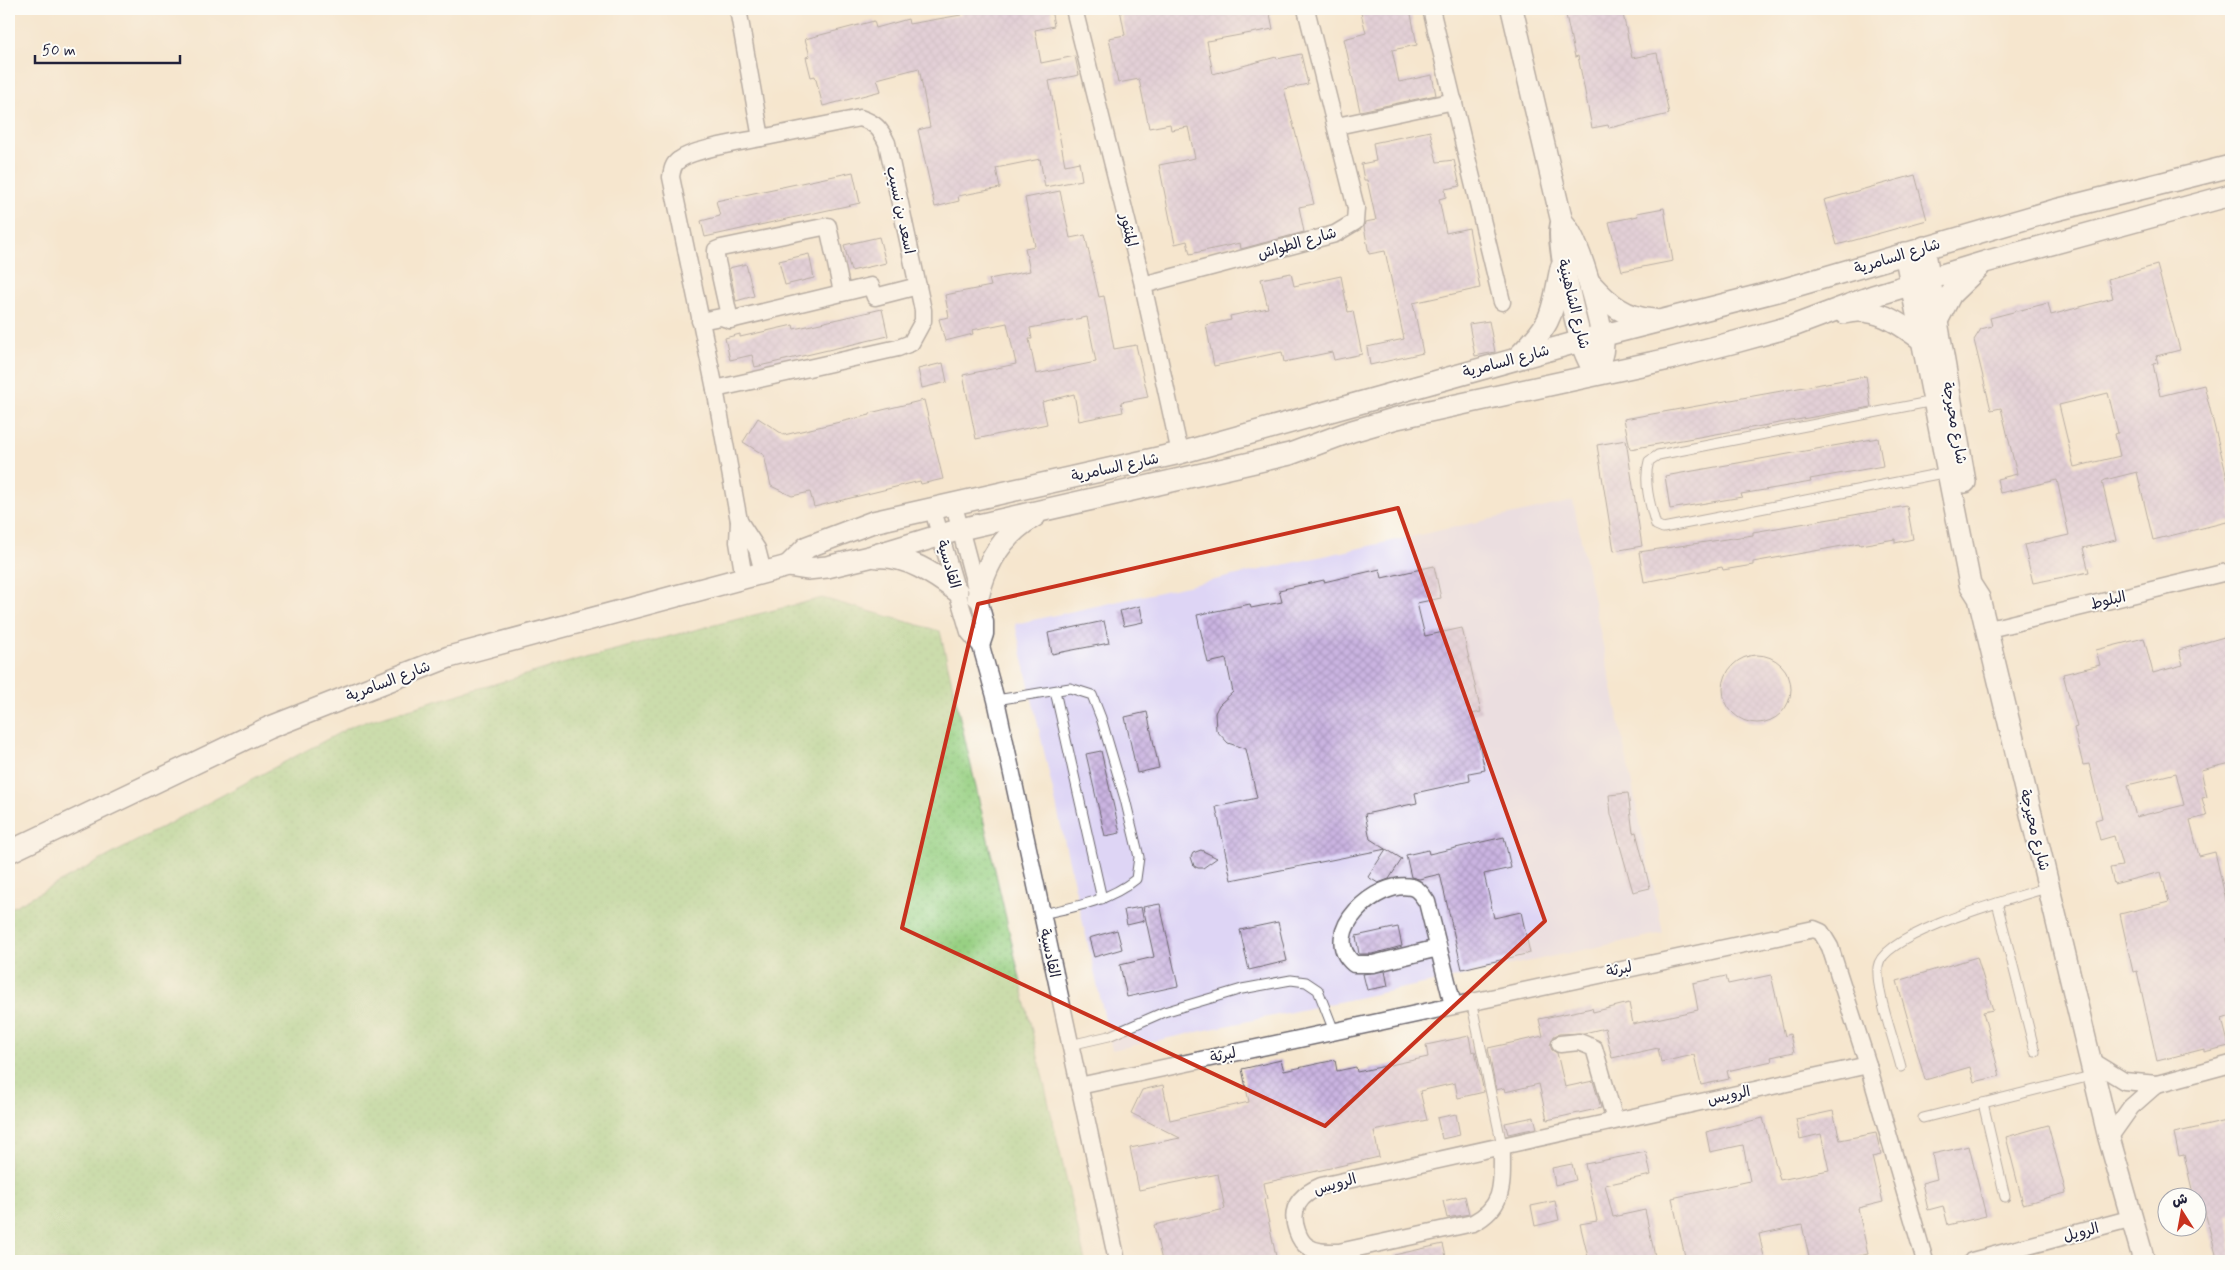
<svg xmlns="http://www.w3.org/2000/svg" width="2240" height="1270" viewBox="0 0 2240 1270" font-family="Mynerve,'Playpen Sans Arabic',sans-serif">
<defs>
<pattern id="grass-dots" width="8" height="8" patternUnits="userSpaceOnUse" patternTransform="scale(1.25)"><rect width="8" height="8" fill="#98d083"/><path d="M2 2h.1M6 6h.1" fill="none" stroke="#83b272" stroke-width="1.8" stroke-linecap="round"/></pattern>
<pattern id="building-cross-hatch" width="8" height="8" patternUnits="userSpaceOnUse" patternTransform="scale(1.25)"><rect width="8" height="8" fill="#cab4e1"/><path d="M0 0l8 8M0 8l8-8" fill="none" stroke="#ad9ac2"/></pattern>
</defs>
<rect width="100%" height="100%" fill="#fdfcf7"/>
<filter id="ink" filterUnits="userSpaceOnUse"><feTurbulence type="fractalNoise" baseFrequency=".02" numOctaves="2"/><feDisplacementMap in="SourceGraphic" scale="10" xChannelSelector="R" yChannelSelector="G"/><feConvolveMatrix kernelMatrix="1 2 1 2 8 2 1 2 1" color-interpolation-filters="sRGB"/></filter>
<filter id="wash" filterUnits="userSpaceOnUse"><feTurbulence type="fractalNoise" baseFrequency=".0096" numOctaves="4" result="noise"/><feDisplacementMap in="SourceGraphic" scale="20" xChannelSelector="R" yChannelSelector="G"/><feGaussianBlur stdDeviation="1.12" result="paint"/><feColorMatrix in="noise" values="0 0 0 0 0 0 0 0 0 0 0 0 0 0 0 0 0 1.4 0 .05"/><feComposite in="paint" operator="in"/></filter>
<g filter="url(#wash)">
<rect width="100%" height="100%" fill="#f5e6ce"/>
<path fill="#ded5f5" d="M1573,501l90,432 -551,117 -97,-426z"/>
<path fill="url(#grass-dots)" stroke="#5d795f" d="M822,598l118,33 145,630h-1076v-352l345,-184 229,-67z"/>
<g id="blocks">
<g fill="url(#building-cross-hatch)" fill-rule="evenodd">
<path d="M960,9h91l3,17 -19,4 6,33 34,-7 4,19 -30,6 16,84 14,-3 3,18 -37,7 -5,-28 -44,9 4,20 -42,8 1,5 -24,6 -17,-77 12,-3 -11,-59 -42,11 4,12 -58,15 -8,-30 -4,1 -5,-20 4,-1 -5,-17 69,-18 2,7 32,-9 1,5 52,-9z"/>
<path d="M1120,9h149l4,20 -66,12 6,33 63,-17 1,2 24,-5 7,30 -24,5 30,115 -15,3 5,25 -63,17 -1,-6 -50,11 -3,-13 -12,3 -16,-79 36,-7 -7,-31 -17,3 -1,-6 -21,4 -10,-49 -21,4 -9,-45 16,-3z"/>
<path d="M1360,9h50l7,36 -25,5 7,32 33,-7 4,20 -76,16 -16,-72 22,-6z"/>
<path d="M1594,9h28l10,49 25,-5 12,61 -60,14 -1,-3 -16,3 -14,-72 -3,1 -9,-42z"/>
<path d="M1430,131l7,31 17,-2 6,26 -15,3 1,8 -7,2 7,34 23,-5 11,60 -67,15 10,50 -53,12 -3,-18 37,-8 -19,-88 -16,3 -5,-27 1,-5 11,-2 -9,-40h-3l-3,-16 15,-3 -3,-18z"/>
<path d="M853,172l7,31 -155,34 -4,-16 19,-5 -4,-15z"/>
<path d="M1915,175l12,45 -90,25 -13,-45z"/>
<path d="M1060,191l10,47 15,-3 14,62 5,-1 10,53 22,-4 12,52 -27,5 2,10 -44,9 -5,-27 -32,8 5,22 -71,15 -13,-64 53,-11 -9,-41 -35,7 1,4 -28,7 -6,-22 10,-2 -4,-22 46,-9 -2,-7 41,-8 -5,-23 10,-2 -10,-48zM1087,317l9,45 -60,12 -7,-35h3l-2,-11z"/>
<path d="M1664,208l9,53 -51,10 -13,-49 29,-6 -1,-3z"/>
<path d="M879,237l7,26 -35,8 -7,-26z"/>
<path d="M809,254l5,24 -29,7 -6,-24z"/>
<path d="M746,264l8,32 -18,5 -7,-33z"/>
<path d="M2157,265l23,85 -24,6 2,7 -5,1 7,32 44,-11 27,108v28l-78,19 -16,-68 -32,8 -3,2 14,58 -33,8 6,24 -56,11 -9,-38 45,-10 -12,-55 -57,13 -3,-14 20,-5 -16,-66 -10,2 -17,-70 7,-11 11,-3 -2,-8 58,-15 3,12 62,-17 -5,-19zM2108,393l10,40 -3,1 5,22 -46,11 -15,-62z"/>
<path d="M1291,273l3,13 47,-10 7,36 5,-1 9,43 -28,6 -2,-8 -48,10 -2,-10 -68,14 -8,-41 25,-5 -1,-4 38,-8 -7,-29z"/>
<path d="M882,309l6,27 -133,31 -3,-12 -22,5 -5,-22 15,-4v3l53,-12 1,4z"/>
<path d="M1489,321l6,31 -20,4 -6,-32z"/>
<path d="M943,363l4,19 -25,6 -4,-19z"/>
<path d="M1866,376l5,31 -241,42 -6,-30z"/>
<path d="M924,400l19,79 -22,5 -1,-3 -106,26 -4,-15 -18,4 -21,-10 -7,-31 -21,-13 15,-24 26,17 86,-20v-2z"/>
<path d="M1878,438l5,28 -73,13 1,3 -70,12 1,3 -72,12 -5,-33z"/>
<path d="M1626,440l16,106 -28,5 -17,-106z"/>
<path d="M1907,506l6,33 -18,4v-4l-35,6 -1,-2 -106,19v3l-30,5 -1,-3 -78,15 -5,-30 114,-17v-3z"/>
<path d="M1434,566l7,32 -24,5 8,33 37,-8 19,84 -9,2 13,56 -16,3 1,8 -55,12 2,10 -52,11 5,25 16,10 -155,31 -15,-73 41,-9 -11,-49 -18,-6 -12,-13 -1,-17 4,-8 14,-13 -7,-33 -18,4 -11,-48 53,-11 1,4 31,-6 -3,-12 45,-10v2l56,-13 2,9z"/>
<path d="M1140,606l3,16 -19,4 -4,-15z"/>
<path d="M1104,621l5,22 -57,11 -4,-21z"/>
<path d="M2231,635v91l-4,1 4,17v19l-30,7 6,27 -5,1 5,18 -17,4 9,36 16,-4 16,70v15l-4,1 4,18v60l-9,3 7,27 -25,6v-3l-47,12 -20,-90 -4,1 -13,-58 49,-12 -8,-30 -47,12 -4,-16 12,-2 -8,-30 -14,4 -5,-20 7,-2 -13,-54 -6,1 -9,-37 3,-1 -14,-53 37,-9 -4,-15 48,-12 9,35 30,-8 -4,-15zM2176,773l8,32 -48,12 -8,-32z"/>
<circle cx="1757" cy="689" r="34"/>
<path d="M1147,712l12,56 -22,5 -12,-56z"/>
<path d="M1101,751l19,82 -15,3 -19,-82z"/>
<path d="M1628,793l5,40 3,-1 14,56 -17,4 -22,-78 -2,-19z"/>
<path d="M1504,837l7,31 -27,6 10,44 27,-6 9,41 -68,16 -22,-95 -21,5 -8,-2 -5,-22 22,-5 1,4z"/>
<path d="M1386,849l16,10 -13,20 -11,4 -10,-6z"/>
<path d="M1201,850l16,8 -14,10h-5l-4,-2 -3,-9 2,-4z"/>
<path d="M1160,904l18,82 -51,11 -7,-32 34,-8 -11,-50z"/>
<path d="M1141,907l3,14 -17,4 -3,-15z"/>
<path d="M1278,922l9,39 -38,9 -9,-40z"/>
<path d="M1398,927l4,19 -30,8h-13l-3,-18z"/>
<path d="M1117,930l5,19 -28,8 -5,-19z"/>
<path d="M1977,957l16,53 -10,2 17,64 -26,6 -4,-15 -45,13 -28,-99z"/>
<path d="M1385,971l3,15 -21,4 -4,-16z"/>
<path d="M1771,975l14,61 5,-2 4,18 -23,5 1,4 -45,10 2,8 -28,6 -7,-30 -33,7 -3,-14 -46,10 -7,-30 -21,5 -25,1 -5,2 -4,9 2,5 5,3 8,34 28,-6 8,27 -54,12 -8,-36 -34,8 -1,-4 -8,2 -8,-42 55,-12 -4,-17 53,-11 1,4 36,-9 4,21 65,-14 -5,-27 33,-7 2,8z"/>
<path d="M1469,1036l3,16 3,-1 9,41 -26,6 -3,-15 -35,8 7,29 -53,11 5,26 -115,26 3,16 -3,1 13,61h-115l-8,-36 71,-16 -7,-35 -79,16 -9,-42 50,-10 -49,-25 11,-23 21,-5 7,35 79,-18 -7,-33 39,-9 3,11 51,-11 2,11 19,-4 1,5 71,-15 -2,-12z"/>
<path d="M1833,1111l7,29 36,-7 5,22 -9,2 11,45 -25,6 10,46 -30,7h-28l-8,-36 -43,9 6,27h-79l-14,-63 78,-17 -7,-36 -33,7 -4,-20 57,-14 17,62 49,-10 -8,-36 -21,5 -4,-20z"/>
<path d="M1456,1114l4,21 -18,4 -5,-21z"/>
<path d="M1534,1117l3,11 -29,6 -3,-11z"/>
<path d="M2231,1120v96h-4l4,18v27h-13l-15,-56 -5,2v-9h-4l-10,-43 -5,1 -5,-23z"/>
<path d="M2048,1125l18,68 -43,11 -17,-67z"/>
<path d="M1969,1146l17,70 -38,9 -5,-19 -15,4 -6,-27 15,-4 -5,-25z"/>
<path d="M1646,1152l5,23 -46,10 8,32 32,-7 11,51h-67l-9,-37 17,-3 -12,-57z"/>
<path d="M1572,1164l4,16 -21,5 -3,-17z"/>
<path d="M1465,1196l4,18 -22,4 -4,-17z"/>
<path d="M1555,1201l4,19 -24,6 -4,-20z"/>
<path d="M1443,1244l4,17h-52l-1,-6z"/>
</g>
</g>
</g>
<g filter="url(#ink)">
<use href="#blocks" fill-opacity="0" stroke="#6c676e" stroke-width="1"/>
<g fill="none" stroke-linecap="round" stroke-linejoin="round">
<defs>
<g id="service">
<path d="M1934,401l-276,54 -9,6c-6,20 1,44 7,64l7,3 285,-56"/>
<path d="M1055,691l47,208"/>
<path d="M996,700l74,-12 22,7 9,23 24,81 14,58 -3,22c-27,22 -61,28 -94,35"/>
<path d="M1997,903l38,149"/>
<path d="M1471,1001l31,144"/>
<path d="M1070,1045l39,-9 55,-24 78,-23 49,-9 15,2 12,8 16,41"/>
<path d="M1901,1067c-7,-27 -25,-74 -23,-100 3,-34 140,-70 171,-80"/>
<path d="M1983,1103l22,94"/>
<path d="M1923,1118l172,-43"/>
</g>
<g id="minor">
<path d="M1074,9l69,276 37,168"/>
<path d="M1431,9l71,293"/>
<path d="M1337,126l117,-25"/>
<path d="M1143,285l192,-51 20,-12 1,-14 -50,-199"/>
<path d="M730,320l-14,-63v-7l5,-2 107,-22 14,66"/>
<path d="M700,321l21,-4 9,3 141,-34 4,11 43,-11"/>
<path d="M715,389l183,-41 13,-5 12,-22v-11l-36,-167c-7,-15 -12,-20 -27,-25l-99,20 -23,-129"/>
<path d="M953,502l32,120v12l-4,12"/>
<path d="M932,507l37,125 12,14 15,54 121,561"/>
<path d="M739,521l18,28 6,23"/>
<path d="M744,578l-6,-36 1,-21 -24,-132 -44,-212c1,-7 2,-13 8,-17 14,-11 63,-18 82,-22"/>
<path d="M1985,630l246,-59"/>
<path d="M1438,948l-65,16h-19c-37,-31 24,-85 57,-77 7,1 12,9 16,15l26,103"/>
<path d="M1560,1044l19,-2 15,6 21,72"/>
<path d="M2093,1062l31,19 33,3 74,-20"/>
<path d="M1079,1086l735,-157 7,3 9,15 38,118 57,196"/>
<path d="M2109,1138l22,-31 26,-23"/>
<path d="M1502,1145c-1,34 6,60 -29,78l-134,29c-11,0 -22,1 -31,-5 -5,-3 -9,-10 -11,-16 -8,-23 3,-36 24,-45l547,-121"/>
<path d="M1972,1261l161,-43"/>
</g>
<g id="tertiary">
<path d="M1512,9l50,213c-9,12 14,100 19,119 3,11 8,21 14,32"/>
<path d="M1562,222c15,7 40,103 41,122 0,11 -4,20 -8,29"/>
<path d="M1924,247l41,235"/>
<path d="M1905,253l65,331 9,14 130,540 35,123"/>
<path d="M1590,283c19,21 35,35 64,37"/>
<path d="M1844,313c31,-8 55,10 78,27"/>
<path d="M1937,321l14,-27 28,-27"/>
<path d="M1518,357c36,-36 33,-41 43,-89"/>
<path d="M877,557c29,-2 57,17 80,34"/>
<path d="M788,566l19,-19 66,-25 307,-69 401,-112 204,-52 267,-78 179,-45"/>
<path d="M978,597c8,-34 26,-64 57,-81"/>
<path d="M9,852l259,-124 181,-71 339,-91 19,3 20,-2 42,-10 92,-28 329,-75 62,-23 45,-13 272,-59 66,-17 58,-16 80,-30 112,-34 246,-67"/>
</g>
</defs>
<use href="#service" stroke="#6c676e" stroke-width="11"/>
<use href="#minor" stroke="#6c676e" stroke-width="19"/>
<use href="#tertiary" stroke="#6c676e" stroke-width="24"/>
<use href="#service" stroke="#fff" stroke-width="9"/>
<use href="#minor" stroke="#fff" stroke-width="16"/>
<use href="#tertiary" stroke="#fff" stroke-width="21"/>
</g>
</g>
<path d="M0 0H2240V1270H0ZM1398,508l147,413 -220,205 -423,-198 76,-324z" fill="#f5e6ce" fill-opacity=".55" fill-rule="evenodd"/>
<path fill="none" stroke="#c8321e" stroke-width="4" stroke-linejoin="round" d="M1398,508l147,413 -220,205 -423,-198 76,-324z"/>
<g text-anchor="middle" stroke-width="4" stroke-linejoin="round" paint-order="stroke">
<g font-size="15" fill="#22223b" stroke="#fdfcf7">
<text transform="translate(901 210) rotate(78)" y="5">اسعد بن نسيب</text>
<text transform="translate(1129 230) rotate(76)" y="5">المنثور</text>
<text transform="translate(1297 243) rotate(-16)" y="5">شارع الطواش</text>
<text transform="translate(1897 256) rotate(-17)" y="5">شارع السامرية</text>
<text transform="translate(1574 304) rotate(76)" y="5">شارع الشاهينية</text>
<text transform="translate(1506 361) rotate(-15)" y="5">شارع السامرية</text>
<text transform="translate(1955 423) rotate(80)" y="5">شارع محيرجة</text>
<text transform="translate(1115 467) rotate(-12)" y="5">شارع السامرية</text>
<text transform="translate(949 564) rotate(74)" y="5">القادسية</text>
<text transform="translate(2108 600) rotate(-13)" y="5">البلوط</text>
<text transform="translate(388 681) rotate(-21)" y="5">شارع السامرية</text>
<text transform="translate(2035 830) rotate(76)" y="5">شارع محيرجة</text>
<text transform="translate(1050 953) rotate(78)" y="5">القادسية</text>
<text transform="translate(1619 969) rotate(-12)" y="5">لبرثة</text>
<text transform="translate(1223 1055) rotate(-12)" y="5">لبرثة</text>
<text transform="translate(1729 1095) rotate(-12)" y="5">الرويس</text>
<text transform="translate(1335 1184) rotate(-16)" y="5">الرويس</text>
<text transform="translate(2081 1232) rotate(-15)" y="5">الرويل</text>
</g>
</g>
<rect width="2240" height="1270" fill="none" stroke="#fdfcf7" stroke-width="30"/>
<g transform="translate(2182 1212) rotate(349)"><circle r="24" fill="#fdfcf7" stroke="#a5a5ac"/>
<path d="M0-4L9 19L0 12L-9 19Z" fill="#c8321e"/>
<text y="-8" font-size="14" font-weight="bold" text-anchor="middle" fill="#22223b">ش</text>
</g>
<path d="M35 55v8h145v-8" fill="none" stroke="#22223b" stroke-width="2.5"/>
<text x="42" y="55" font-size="15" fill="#22223b" stroke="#fdfcf7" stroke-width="4" paint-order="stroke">50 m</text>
</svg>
